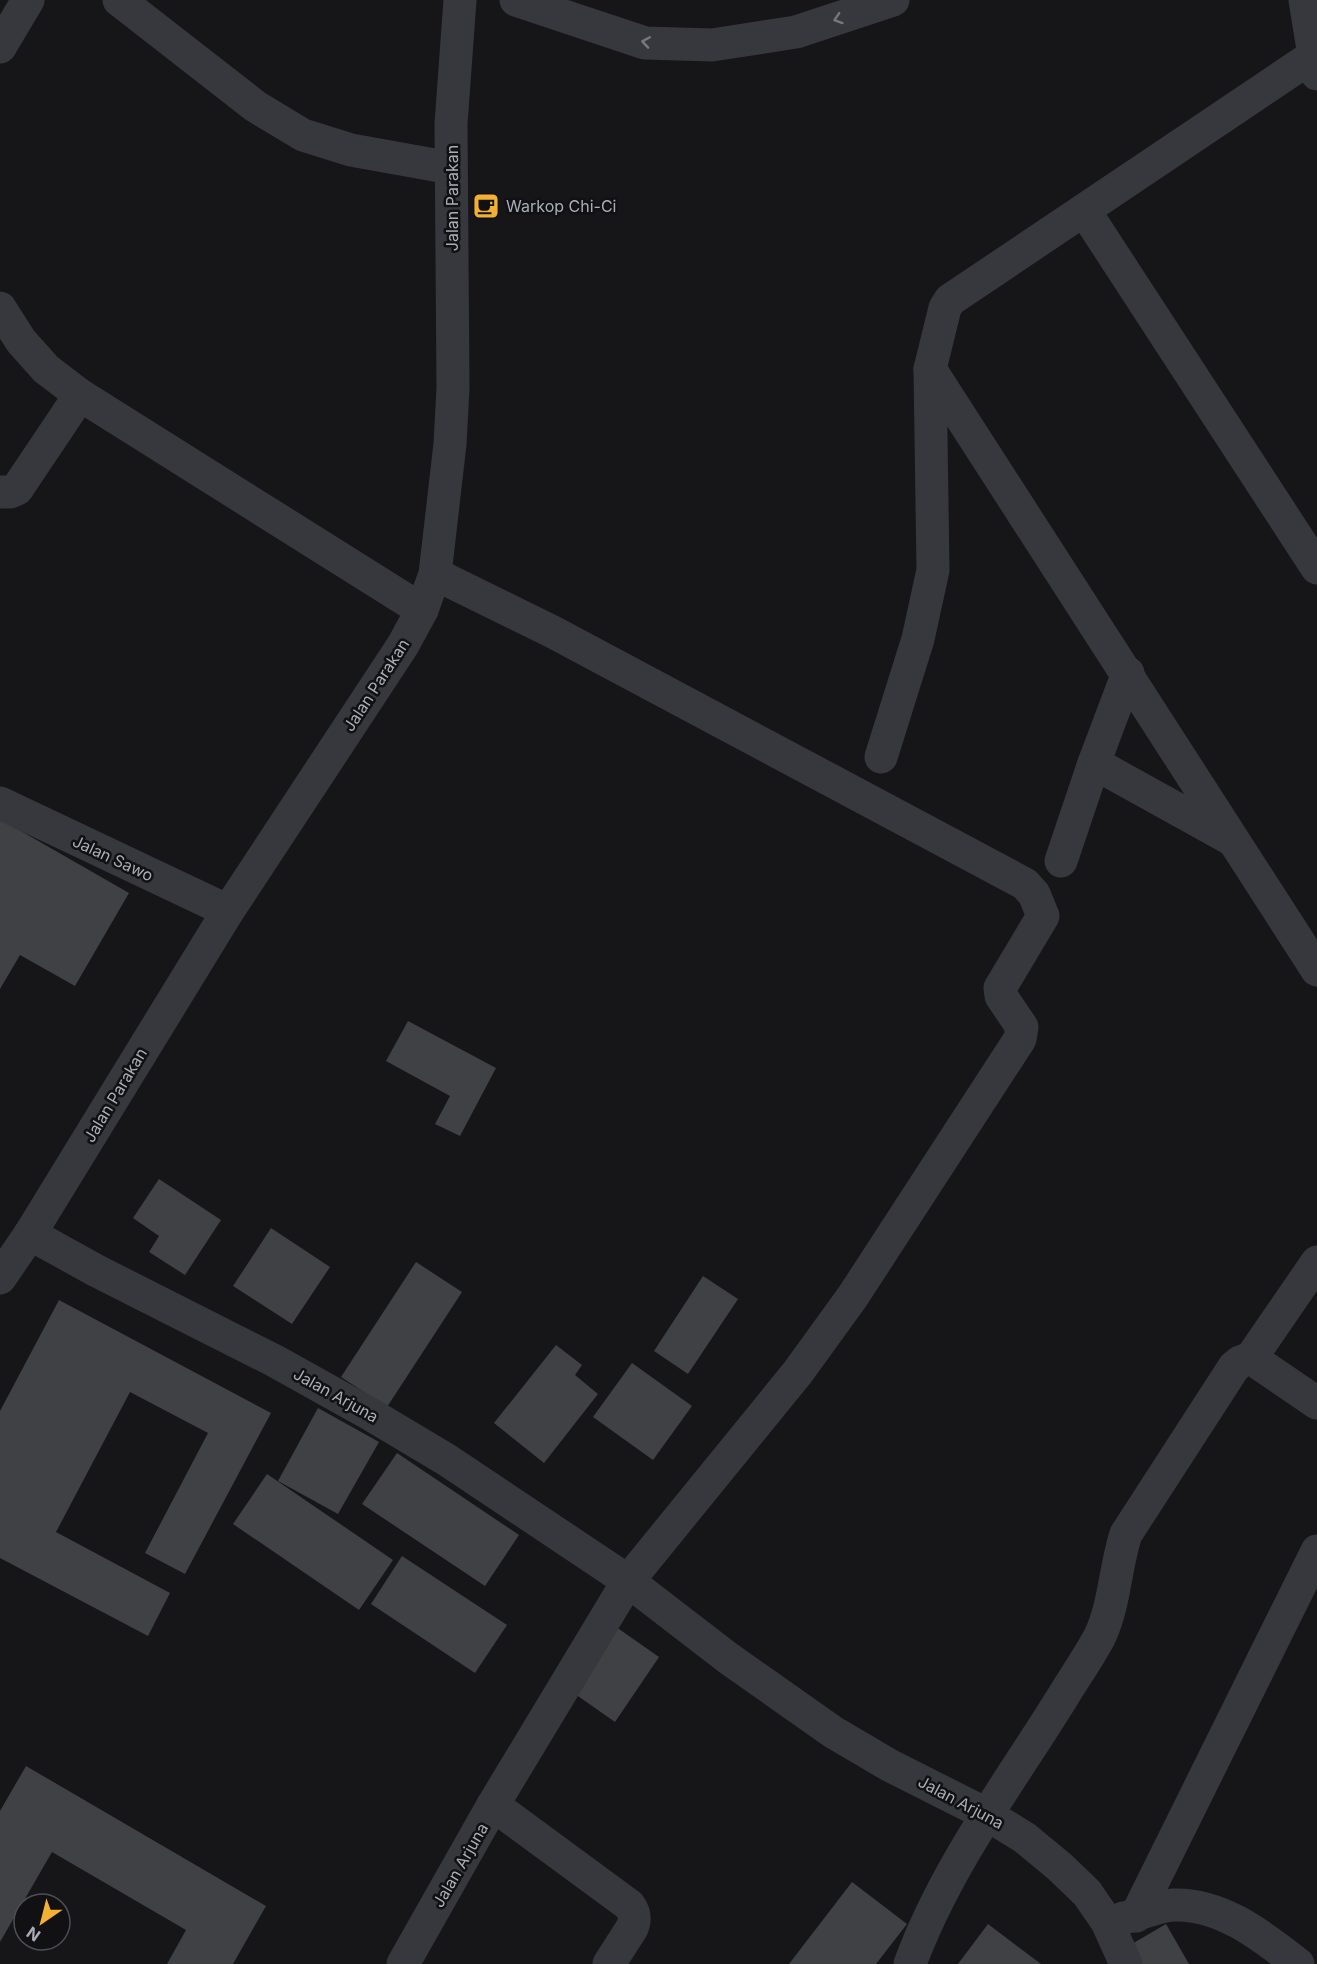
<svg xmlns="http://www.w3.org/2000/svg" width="1317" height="1964" viewBox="0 0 1317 1964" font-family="Inter,sans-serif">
<rect width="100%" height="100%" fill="#161618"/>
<g fill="#404145">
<path d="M0,819l129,74 -54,93 -55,-31 -20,34z"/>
<path d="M408,1021l88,47 -36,68 -25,-12 15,-28 -64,-35z"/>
<path d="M159,1179l62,41 -36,55 -36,-23 10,-16 -26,-18z"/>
<path d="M271,1228l59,39 -38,57 -59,-38z"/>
<path d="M416,1262l46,30 -75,115 -46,-30z"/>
<path d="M703,1276l35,23 -50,75 -34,-23z"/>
<path d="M59,1300l212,113 -86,161 -40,-21 63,-120 -78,-41 -74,140 114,61 -22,43 -148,-78v-147z"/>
<path d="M556,1345l26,20 -7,10 23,19 -54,69 -50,-40z"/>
<path d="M632,1363l60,43 -39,54 -60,-43z"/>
<path d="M318,1408l61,34 -41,72 -60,-33z"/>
<path d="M397,1453l122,82 -34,51 -123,-82z"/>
<path d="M267,1474l126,86 -34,50 -126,-86z"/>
<path d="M402,1556l105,69 -32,48 -104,-69z"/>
<path d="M609,1622l50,35 -44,65 -50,-35z"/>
<path d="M26,1766l240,140 -33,58h-66l19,-34 -134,-78 -52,90v-131z"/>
<path d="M852,1882l55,42 -31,40h-87z"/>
<path d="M988,1924l53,40h-83z"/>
<path d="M1166,1924l23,40h-55l-9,-16z"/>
</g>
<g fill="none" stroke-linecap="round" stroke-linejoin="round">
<g stroke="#37383d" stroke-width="33">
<path d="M119,0l136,106 48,29 48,15 100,18"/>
<path d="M516,0l129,43 67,2 84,-13 97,-32"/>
<path d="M1305,0l12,74"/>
<path d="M0,47l28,-47"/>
<path d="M1084,210l233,358"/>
<path d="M0,308l21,33 25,28 34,26 342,215"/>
<path d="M930,369l387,601"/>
<path d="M0,492h10l7,-3 63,-94"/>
<path d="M881,757l37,-118 15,-69 -3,-201 15,-61 5,-8 363,-244"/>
<path d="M1094,763l137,76"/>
<path d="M0,803l228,108"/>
<path d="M1061,861l33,-98 34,-90"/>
<path d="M30,1234l65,36 180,91 95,53 77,46 181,121 100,77 105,74 56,33 97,49 39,24 35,29 27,26 20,29 19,42"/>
<path d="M0,1278l30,-44 198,-323 175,-266 19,-35 13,-36 15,-130 3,-56 -2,-264 9,-124"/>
<path d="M1251,1358l66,-96"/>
<path d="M493,1805l136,100c6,8 7,14 3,23l-23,36"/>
<path d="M1136,1916l181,-365"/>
<path d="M1123,1918c16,-3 34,-12 50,-13 48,-2 89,31 125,59"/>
<path d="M403,1964l90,-159 135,-224 170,-209 55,-76 167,-257 2,-12 -21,-31 -1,-8 43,-72 -9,-22 -9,-10 -472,-252 -118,-58"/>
<path d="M910,1964c35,-96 98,-179 152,-266 12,-20 27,-41 38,-62 15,-32 15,-69 26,-102l108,-167 6,-5 11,-4 66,45"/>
</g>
</g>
<defs><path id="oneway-chevron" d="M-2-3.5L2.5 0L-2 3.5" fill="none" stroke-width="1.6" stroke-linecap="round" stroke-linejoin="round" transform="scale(1.5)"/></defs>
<g stroke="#757881">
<use href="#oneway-chevron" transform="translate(838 19) rotate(162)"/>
<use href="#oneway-chevron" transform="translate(646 42) rotate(-171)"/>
</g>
<defs>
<symbol id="cafe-square" viewBox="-11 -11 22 22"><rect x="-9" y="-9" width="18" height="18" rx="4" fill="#f2b134" stroke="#111113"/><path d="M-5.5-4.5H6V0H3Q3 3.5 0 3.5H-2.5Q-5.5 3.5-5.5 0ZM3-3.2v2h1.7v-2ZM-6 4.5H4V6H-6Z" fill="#111"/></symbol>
</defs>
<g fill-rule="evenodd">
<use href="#cafe-square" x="471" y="191" width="30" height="30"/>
</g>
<g text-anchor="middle" stroke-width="5" stroke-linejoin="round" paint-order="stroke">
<g font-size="16" fill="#a8adb8" stroke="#111113">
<text transform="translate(452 198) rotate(-90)" y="6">Jalan Parakan</text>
<text transform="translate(376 685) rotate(-57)" y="6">Jalan Parakan</text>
<text transform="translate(113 858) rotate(25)" y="6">Jalan Sawo</text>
<text transform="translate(115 1095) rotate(-59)" y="6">Jalan Parakan</text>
<text transform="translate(336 1395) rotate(29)" y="6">Jalan Arjuna</text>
<text transform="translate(961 1802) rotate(28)" y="6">Jalan Arjuna</text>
<text transform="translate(460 1865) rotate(-60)" y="6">Jalan Arjuna</text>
</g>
<g font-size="16" fill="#a8adb8" stroke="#111113" text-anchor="start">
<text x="506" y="212">Warkop Chi-Ci</text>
</g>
</g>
<g transform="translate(42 1922) rotate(215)"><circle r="28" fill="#111113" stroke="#4d4f55" stroke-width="1.5"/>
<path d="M0-4.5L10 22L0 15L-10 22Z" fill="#f2b134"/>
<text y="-9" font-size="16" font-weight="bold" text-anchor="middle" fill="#a8adb8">N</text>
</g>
</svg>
